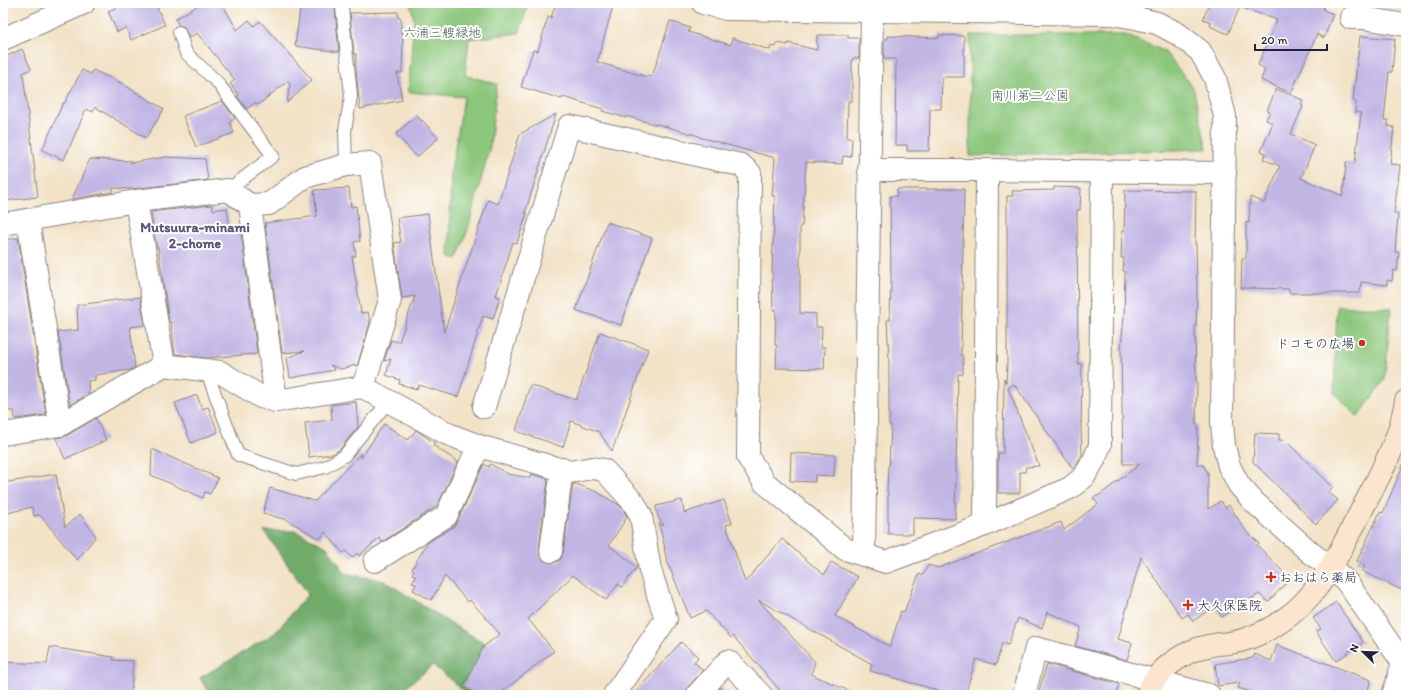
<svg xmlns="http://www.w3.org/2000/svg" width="1409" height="698" viewBox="0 0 1409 698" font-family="Itim,'Klee One',sans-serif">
<rect width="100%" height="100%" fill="#fff"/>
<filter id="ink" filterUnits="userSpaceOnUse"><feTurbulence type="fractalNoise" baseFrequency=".025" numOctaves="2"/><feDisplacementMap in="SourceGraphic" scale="8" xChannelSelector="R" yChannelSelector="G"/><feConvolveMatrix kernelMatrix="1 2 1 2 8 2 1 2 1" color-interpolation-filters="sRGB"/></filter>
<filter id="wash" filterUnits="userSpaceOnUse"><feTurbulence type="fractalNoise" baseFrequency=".012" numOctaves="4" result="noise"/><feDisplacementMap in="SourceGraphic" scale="16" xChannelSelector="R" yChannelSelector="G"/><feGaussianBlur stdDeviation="0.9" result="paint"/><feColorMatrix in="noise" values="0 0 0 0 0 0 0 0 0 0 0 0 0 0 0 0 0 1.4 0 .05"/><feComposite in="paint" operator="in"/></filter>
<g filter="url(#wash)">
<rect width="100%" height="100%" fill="#f2e2c6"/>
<g fill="#8bc67a" stroke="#56745a">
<path d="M410,3h119l-10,30 -50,6 -4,36 32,9 -7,62 -22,83 -11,30 -8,-3 2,-85 13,-74 -56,-5 6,-72z"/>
<path d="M970,35h155l39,16 29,36 14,62 -237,7z"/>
<path d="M1337,306l54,2 -6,71 -27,38 -24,-24z"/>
</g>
<path fill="#70ab6a" stroke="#496652" d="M264,531h32l31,16 18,26 40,8 65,42 35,20 -12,52h-5l-35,-30 -36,30h-187l-10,-17 75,-45 33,-39z"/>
<g id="blocks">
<g fill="#c1b5e4">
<path d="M127,3h28l10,22 -34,15 -5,-12 -9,4 -9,-21z"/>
<path d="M202,3h20l15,27 12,-10 5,6 6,-5 52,59 -25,23 3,-20 -2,-2 -30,24 -2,-3 -9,7 -10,-13 2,-1 -9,-11 5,-4 -38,-47 -8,5 -5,-11 -5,-2 -4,-6z"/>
<path d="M301,3h35l-1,5 4,44 -44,-6z"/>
<path d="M556,3h58l-17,59 50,15v-2l5,2 18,-56 20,7 -2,4 43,13 1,-7 38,12 1,-4 5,1 1,-4 11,2v-2l29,7v-15h31v3h11v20h-6l-1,4v39h-4l-1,37h5l-1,19 -8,-1 -1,8 -36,-2 -4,64h-2v87l16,1v13h6l-1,20h4l-1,22 -48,-1 1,-23h-2l1,-36 -3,1 -1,-39 3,-75h-3l3,-38 -76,-21v-1l-42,-12v1l-31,-9v2l-24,-7 1,-2 -40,-12 -1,2 -41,-12 12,-37 5,1 10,-34 3,1z"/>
<path d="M1210,3h103l11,4 -1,3 10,4 -9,24 -7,-4 -26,59 -30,-13 4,-11 -7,-4 19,-45 -37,-13 -12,27 -18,-8 1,-4 -8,-3z"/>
<path d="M398,12v6h3v15h2l-1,40h-5l5,27 -42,9 -4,-41v-14h-2l-4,-41z"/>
<path d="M939,35l25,1v41h-22l-1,32h-11l-1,42h-22v-6h-12l1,-86h-12v-20h4v-3l51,2z"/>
<path d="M1360,36l35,3 -3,33h-3l-5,48h4v6l6,1 -4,37 10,1 -6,49h4l-3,38h4l-2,19 -4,-1 -1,11 -5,-1v5l-26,-3 -1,11h-71v-4l-48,-1 1,-30h4v-36l3,1 1,-26 14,6 16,-37 -17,-7 3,-6 -5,-2 12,-28 -7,-3 4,-8 -3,-1 9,-22 27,11 -2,5 2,1 -12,28 24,11 -14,33 42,18 3,-34 9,1 6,-50 -6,-1 1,-10 -3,-1z"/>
<path d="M22,49l9,20 -8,4 15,124 -35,4v-143z"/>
<path d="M82,70l9,4 2,-4 26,12 45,27 -18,29 -51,-31 -2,5 -7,-3 -22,51 -22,-10 21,-47 1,1z"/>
<path d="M222,101l13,17 -5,4 4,11 -38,14 -13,-31z"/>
<path d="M556,114l-31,99h2l-10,30 -4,-1 -17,54 4,1 -7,22 -10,-3 -25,81 -39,-12 -2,4 -18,-5 1,-4 -14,-5 5,-16 -7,2 7,-21 8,2 16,-46 -13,2 -8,-55 7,-1 -4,-24 31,-4 16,118 44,-132 10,4 22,-70z"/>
<path d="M417,115l4,6 1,-1 16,18 -21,19 -21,-23z"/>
<path d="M166,157l39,2 3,21 -76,9 -19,-1v4l-41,7 18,-40 42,2 -2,2z"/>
<path d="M1054,187l27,1 -1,22h-3l1,154h4l-1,65 1,26 -9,14 -59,-85 -6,4 31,78 -13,1 -1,5h-5v21h-22v-40h5l1,-75 2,5 1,-18v-169h6l-1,-5 42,-1z"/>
<path d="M349,188l2,19 5,-1 4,35 -6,1 2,14h-4l9,57 7,-1 2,11 -13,43 -4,-1v1l-12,3 -11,-4 5,5 -45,8 -3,-20 18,-7 -23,2 -17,-130 52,-7 -3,-26z"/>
<path d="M897,189h67l-3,166 2,1v18h-5l-3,145 -42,-1v16h-25v-42h-1l1,-26h1l2,-41h-2v-65l-2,-40h3l1,-42 -1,-82h7z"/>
<path d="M1125,190l71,1 -1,54 1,-1 1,44 -1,39h-1l1,54h1l-1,44h2l-1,40h6l5,8v36l13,-8 4,7 4,-3 17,26 13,12 -2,2 33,34 -22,23 -9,-8 -37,23 -7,-11 -22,15 -5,-7 -6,4 -41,-61 -23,82 14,4 -5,17 -52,-14 6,-19 -34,-15 -5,16 -24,-10 -10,27 -6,-2 -6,22 -20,-6 -11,36h-11l-84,-24 2,-7 -114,-64 57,62 -4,12 47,21h-74l-51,-59 -2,2 -25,-27 -16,7 -20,-50h-1l-5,-19h1l-6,-26 5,3 -6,-9 -2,-11 26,-6 2,13 40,-13 8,23 -6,2 19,57 37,-43 42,36 7,-13 27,15 -23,39 55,31 11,-36 3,1 15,-38 4,1 5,-10 10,3 123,-46 3,8 34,-26 -5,-6 8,-4 39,-30h-17l-2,-117 3,-30 1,-46h-2l1,-13h-3l1,-27h2z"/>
<path d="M212,205l1,5 14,-2 3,20 10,-2 17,128 -51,4 -31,-4 -4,-32h-2l-11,-75 -1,1 -6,-36z"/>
<path d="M607,222l45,16 -31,87 -45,-15z"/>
<path d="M18,238l28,177 -31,4 -1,-8h-6l-3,-19h-2v-152z"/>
<path d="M140,297l5,28 -15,2 5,40 -5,3 -35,5v5l-7,1 1,13 -19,11 -12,-73 20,-2 -1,-25z"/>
<path d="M600,332l48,17 -36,102 -13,-19 -28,-11 -8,26 -47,-16 14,-46 46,15z"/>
<path d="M197,395l5,14 6,-2 10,25 -27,11 -16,-40z"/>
<path d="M356,402l2,25 -19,23 -6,4 -24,3 -4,-34 27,-3 -1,-15z"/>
<path d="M96,418l10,22 -41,19 -9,-21 10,-2z"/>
<path d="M384,424l24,16 8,-10 19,13 -2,2 25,17 -21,44 -55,36 -3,-4 -20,18 -2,-3 -5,5 -6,-7 -3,2 -18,-21 -5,7 -33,-19 -24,-7 7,-25 45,13 46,-48v5z"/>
<path d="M1255,433l24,1v6h6l48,47 -5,5 10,8 -22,24 -63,-62z"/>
<path d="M152,449l66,29 -8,16 -5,-2 -2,6 -52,-23z"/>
<path d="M791,453l44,2 -1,21 -19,-1v7l-25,-1z"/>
<path d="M1406,458v134l-44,-21 3,-6 -8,-4 23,-49 3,1z"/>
<path d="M484,464l5,3 1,-3 18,10 22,4 1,-4 17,5 -9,70 1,7 4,5 6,2 6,-1 5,-3 2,-6 10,-69h3l21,8 22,13 5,5 3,7 -18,28 28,22 -15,20 -4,-3 -12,16 -33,-25 -45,44 26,32 -56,44h-20l-15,-8 20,-40 17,-13 -30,-34 -2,2 -23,-26 -14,24 -18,-10 3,-6 -4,-2 4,-6 -4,-2 2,-4 -2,-1 15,-26 26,-16 4,-5z"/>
<path d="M56,474l9,53 15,-13 16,22 -19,24 -37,-45 -6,1 -2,-9 -29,7v-31z"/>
<path d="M1336,602l27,40 -27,19 -20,-29 5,-3 -8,-11z"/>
<path d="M681,642l17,15 -4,5 9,8 -15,17 -3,8h-52z"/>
<path d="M1277,645l94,35 -5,15h-104l-24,-7 2,-5 -22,3 -3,-22 38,-6 2,-4 16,7z"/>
<path d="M50,647l63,10v3l20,1 -2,34 -128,-1v-32l44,2z"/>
<path d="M1047,664l72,20 -3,11h-78z"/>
<path d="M721,687l9,8h-16z"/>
</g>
</g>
</g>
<g filter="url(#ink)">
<use href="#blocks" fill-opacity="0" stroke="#8a8280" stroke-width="1"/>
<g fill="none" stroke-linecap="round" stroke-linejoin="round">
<defs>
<g id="lane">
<path d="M342,7l9,89 -6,34 1,35"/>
<path d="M179,32l7,21 31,29 56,74 -45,34"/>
<path d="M206,370l32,85 58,19 29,-7 19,-11 45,-55"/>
</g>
<g id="street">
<path d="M703,3l23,6 386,5 24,4 21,5 21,11 22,17 15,27 10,38 -3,307 2,23 5,20 10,19 15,17 57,51 20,15 15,13 57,82 3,2"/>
<path d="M1351,18h12l43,7"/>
<path d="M3,39l81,-36"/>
<path d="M869,170h118l238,3"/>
<path d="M136,201l28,164"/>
<path d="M250,205l26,196"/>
<path d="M28,220l32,205"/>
<path d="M3,224l133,-23 92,-11 22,15 19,-1 36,-27 41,-12 24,-2 20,137 -27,87"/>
<path d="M484,407l85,-281 172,39 9,8 -2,284 16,25 81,67 41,13 99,-37 85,-37 14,-11 10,-17 6,-15 2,-273"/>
<path d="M3,434l57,-9 104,-60 56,7 41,25 15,4 87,-14 85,47 31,12 91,26 22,-4 12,2 30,33 7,13 9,54 16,49 -52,76"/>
<path d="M985,525l2,-355"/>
<path d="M551,551l11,-82"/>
<path d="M864,555l8,-544"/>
<path d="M375,561l71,-45 33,-70"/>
<path d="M697,695l31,-34 33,34"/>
<path d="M1024,695l12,-47 173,47"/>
<path d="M1393,695l10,-32"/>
</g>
<path id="secondary" d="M1147,695c6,-23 38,-45 61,-49 12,-3 23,-2 35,-6 19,-6 38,-17 53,-30 27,-24 42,-55 59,-87 15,-30 33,-60 44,-93 3,-9 5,-19 7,-29"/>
</defs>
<use href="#lane" stroke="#8a8280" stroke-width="14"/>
<use href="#street" stroke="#8a8280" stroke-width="24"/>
<use href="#secondary" stroke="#8a8280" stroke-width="24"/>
<use href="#lane" stroke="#fff" stroke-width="12"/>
<use href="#street" stroke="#fff" stroke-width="22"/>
<use href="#secondary" stroke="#fce5cf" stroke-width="22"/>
</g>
</g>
<g fill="#c8321e" stroke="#fff" stroke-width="1.5">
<circle cx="1362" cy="343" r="4"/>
<path d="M1269 571h4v4h4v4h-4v4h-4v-4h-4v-4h4z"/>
<path d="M1186 599h4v4h4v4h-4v4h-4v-4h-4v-4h4z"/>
</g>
<g text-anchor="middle" stroke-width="4" stroke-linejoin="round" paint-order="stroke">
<g font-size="13" fill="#475b51" stroke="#fff">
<text x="442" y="37">六浦三艘緑地</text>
<text x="1030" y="100">南川第二公園</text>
</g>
<g font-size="13" fill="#22223b" stroke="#fff" text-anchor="start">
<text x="1354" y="348" text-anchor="end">ドコモの広場</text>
<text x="1279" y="582">おおはら薬局</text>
<text x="1197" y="610">大久保医院</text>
</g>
<g font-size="14" font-weight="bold" fill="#5a5576" stroke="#fff">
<text x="195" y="232">Mutsuura-minami<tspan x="195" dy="16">2-chome</tspan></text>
</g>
</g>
<rect width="1409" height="698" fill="none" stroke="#fff" stroke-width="16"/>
<g transform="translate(1363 652) rotate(293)" stroke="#ffffff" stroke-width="3" paint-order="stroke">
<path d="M0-3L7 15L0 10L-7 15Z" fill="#22223b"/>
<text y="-6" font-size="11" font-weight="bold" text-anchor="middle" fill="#22223b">N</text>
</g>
<path d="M1255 44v6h72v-6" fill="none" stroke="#22223b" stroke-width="2"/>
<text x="1261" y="44" font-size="12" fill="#22223b" stroke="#ffffff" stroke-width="3" paint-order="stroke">20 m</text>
</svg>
